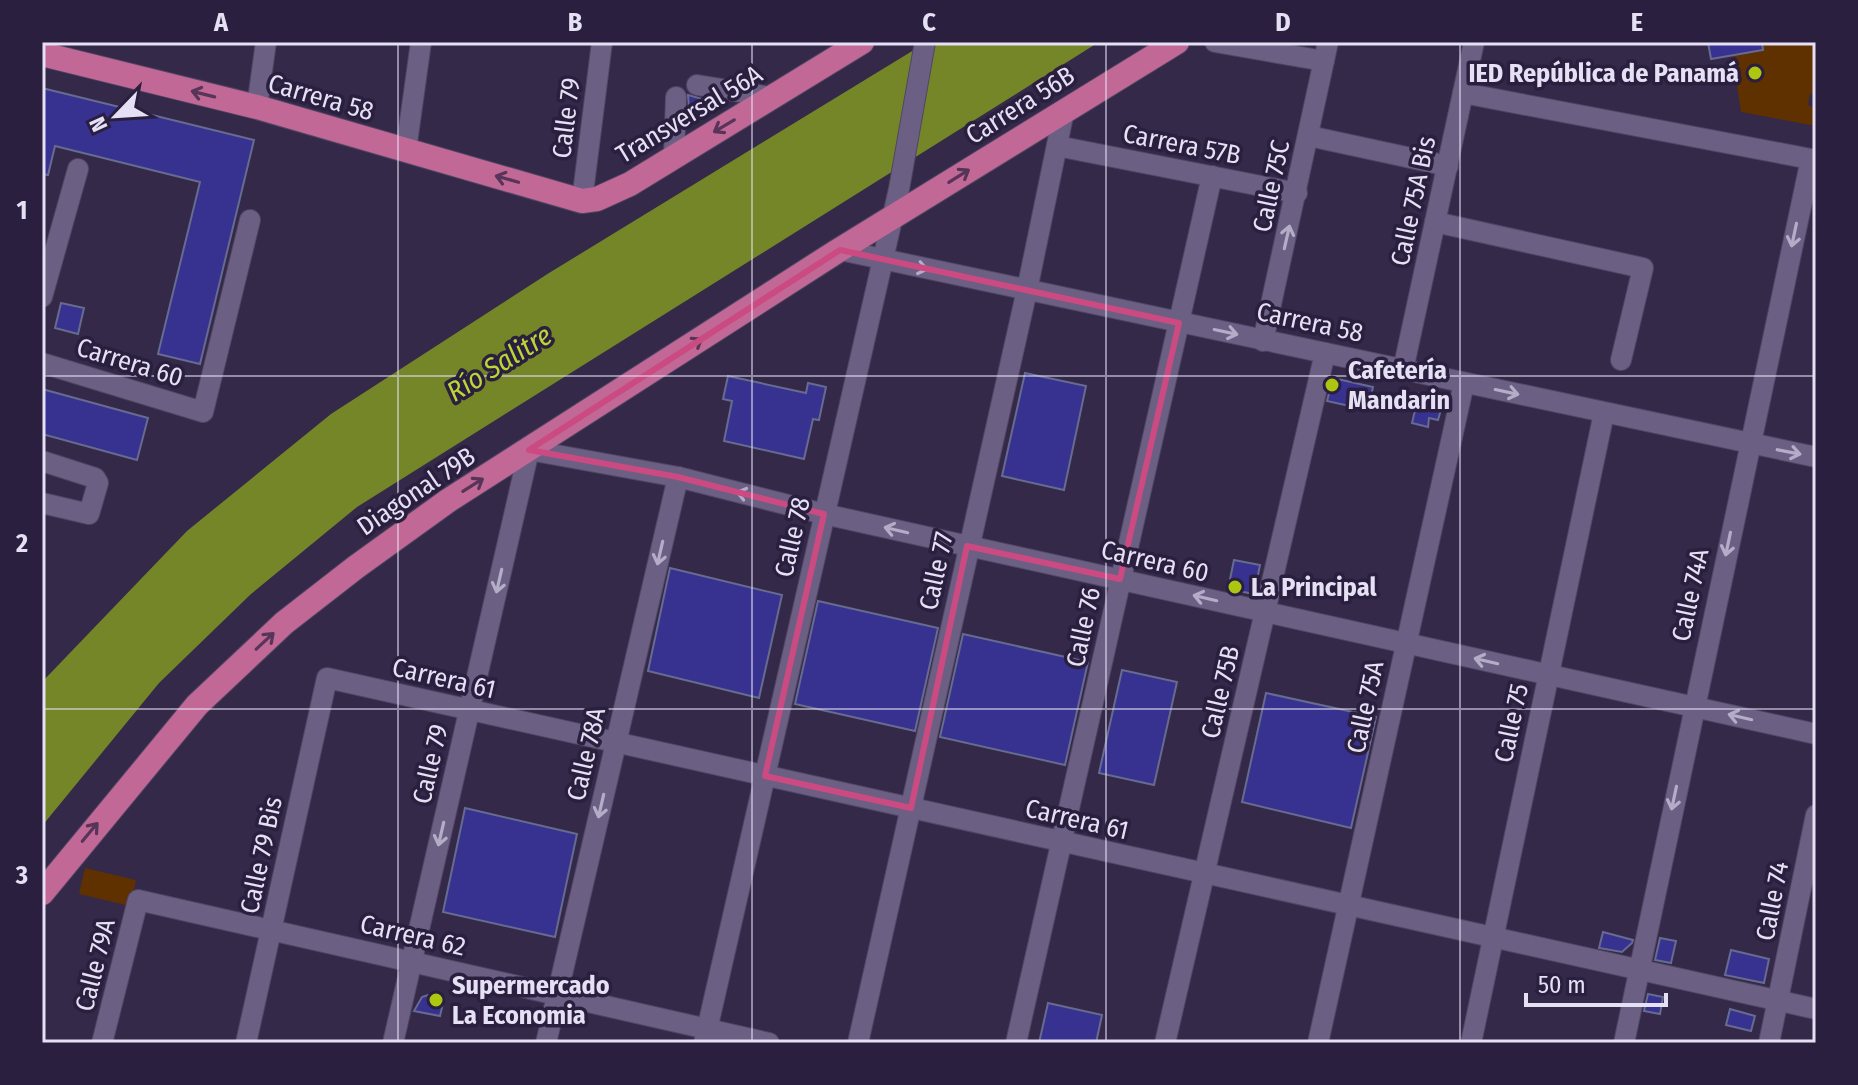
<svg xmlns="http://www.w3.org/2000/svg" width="1858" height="1085" viewBox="0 0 1858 1085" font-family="'Fira Sans Condensed',sans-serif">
<rect width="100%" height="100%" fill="#342949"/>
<g fill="#5f3000">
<path d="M1760,42h56v51l-6,1 -2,11 8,4v17l-75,-14 -9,-57z"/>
<path d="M85,868l51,12 -6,26 -51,-12z"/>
</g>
<path fill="#758628" d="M927,42h172l-742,465 -106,87 -92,89 -117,143v-144l145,-151 144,-117 218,-141z"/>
<g fill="#37328f" stroke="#666b8f" stroke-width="2">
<path d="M1708,42h54l1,8 -52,9z"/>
<path d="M42,88l212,52 -54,224 -42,-10 42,-172 -145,-36 -7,29 -6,-1z"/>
<path d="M688,95l18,5 5,8 -21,13z"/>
<path d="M61,303l23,5 -6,26 -23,-6z"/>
<path d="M1025,373l61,13 -22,104 -62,-14z"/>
<path d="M728,376l78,17 2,-10 18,4 -7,33 -6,-1 -9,40 -80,-18 8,-40 -9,-2z"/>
<path d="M1333,378l40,9 -5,23 -41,-9z"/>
<path d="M42,389l106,29 -11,42 -95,-26z"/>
<path d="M1419,393l25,6 -6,21 -9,-2 -1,9 -16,-4z"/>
<path d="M1234,560l26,5 -6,29 -26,-5z"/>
<path d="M670,568l112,27 -23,103 -111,-27z"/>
<path d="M818,601l120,27 -23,103 -120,-27z"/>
<path d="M963,634l125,28 -23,103 -125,-28z"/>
<path d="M1122,670l55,12 -23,103 -55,-12z"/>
<path d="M1266,693l110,24 -25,111 -109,-26z"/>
<path d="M465,808l112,26 -22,103 -112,-25z"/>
<path d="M1603,932l30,8 -1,3 -10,9 -23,-4z"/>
<path d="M1660,938l16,3 -5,22 -16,-3z"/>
<path d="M1731,950l38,9 -5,24 -39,-8z"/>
<path d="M1648,994l15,3 -3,17 -16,-3z"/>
<path d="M428,995l16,4 -4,17 -26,-5 8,-14z"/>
<path d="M1048,1003l54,12 -6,28h-57z"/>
<path d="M1730,1009l25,7 -4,15 -25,-6z"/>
</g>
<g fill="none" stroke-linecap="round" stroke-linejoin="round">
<defs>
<g id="minor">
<path d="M1215,42l109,19"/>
<path d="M697,85l74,12"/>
<path d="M1463,93l353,67"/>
<path d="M257,107l9,-65"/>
<path d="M1309,136l139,30"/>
<path d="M1057,146l240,47"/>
<path d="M406,150l15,-108"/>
<path d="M674,156l2,-59"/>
<path d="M582,201l20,-159"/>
<path d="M1435,222l208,46 -22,92"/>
<path d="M840,250l976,207"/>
<path d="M42,297l36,-128"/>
<path d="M1263,341l65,-299"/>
<path d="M42,363l161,49 47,-192"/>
<path d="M1403,370l71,-328"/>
<path d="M42,461l53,17 3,5 -9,31 -47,-11"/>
<path d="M102,1043l36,-143 631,143"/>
<path d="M246,1043l81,-365 1489,331"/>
<path d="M393,1043l136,-593 149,27 146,37 992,220"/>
<path d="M546,1043l132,-566"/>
<path d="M704,1043l195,-854 26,-147"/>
<path d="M858,1043l169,-753 37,-179"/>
<path d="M1016,1043l196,-867"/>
<path d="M1165,1043l160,-690"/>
<path d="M1318,1043l146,-660"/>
<path d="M1471,1043l133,-630"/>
<path d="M1624,1043l187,-884"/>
<path d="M1769,1043l47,-228"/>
</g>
<g id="major">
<path d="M42,54l215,53 325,94 15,-2 33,-15 232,-142"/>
<path d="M42,893l155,-188 87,-82 72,-56 93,-67 387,-248 341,-210"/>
</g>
</defs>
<use href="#minor" stroke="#514662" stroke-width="22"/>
<use href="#major" stroke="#514662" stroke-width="26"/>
<use href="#minor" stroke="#6b6084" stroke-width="20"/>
<use href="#major" stroke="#c16896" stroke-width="24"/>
</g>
<defs><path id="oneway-shaft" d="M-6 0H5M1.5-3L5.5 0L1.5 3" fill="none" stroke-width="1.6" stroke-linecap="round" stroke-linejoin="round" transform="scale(2)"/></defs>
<g stroke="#573558">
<use href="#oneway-shaft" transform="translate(203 94) rotate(-166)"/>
<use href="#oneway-shaft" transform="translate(724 126) rotate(149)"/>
<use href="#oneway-shaft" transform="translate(959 176) rotate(-32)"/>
<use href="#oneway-shaft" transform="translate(507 179) rotate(-164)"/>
<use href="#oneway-shaft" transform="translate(692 345) rotate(-33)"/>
<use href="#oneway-shaft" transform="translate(473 485) rotate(-32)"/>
<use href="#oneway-shaft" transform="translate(265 641) rotate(-43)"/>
<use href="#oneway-shaft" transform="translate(90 832) rotate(-50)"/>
</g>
<g stroke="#b5adc8">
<use href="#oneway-shaft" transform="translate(1794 235) rotate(102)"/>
<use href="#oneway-shaft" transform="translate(1287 237) rotate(-77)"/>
<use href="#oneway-shaft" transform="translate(916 267) rotate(12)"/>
<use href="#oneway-shaft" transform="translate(1226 332) rotate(12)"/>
<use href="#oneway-shaft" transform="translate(1507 392) rotate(12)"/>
<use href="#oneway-shaft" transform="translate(1789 452) rotate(11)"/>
<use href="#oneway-shaft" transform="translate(748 495) rotate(-166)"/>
<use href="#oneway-shaft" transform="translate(896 530) rotate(-167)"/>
<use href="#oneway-shaft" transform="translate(1728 544) rotate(102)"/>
<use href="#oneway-shaft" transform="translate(660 553) rotate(103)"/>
<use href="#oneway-shaft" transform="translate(499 581) rotate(103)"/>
<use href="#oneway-shaft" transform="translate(1205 598) rotate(-167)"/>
<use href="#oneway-shaft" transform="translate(1486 661) rotate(-167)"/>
<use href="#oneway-shaft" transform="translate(1740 717) rotate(-167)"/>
<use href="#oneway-shaft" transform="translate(1674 798) rotate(102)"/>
<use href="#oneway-shaft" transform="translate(601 806) rotate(103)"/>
<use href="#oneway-shaft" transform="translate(441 834) rotate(103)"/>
</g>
<path fill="none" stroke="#cb4a82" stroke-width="6" stroke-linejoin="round" d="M840,250l339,73 -59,256 -153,-33 -56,262 -146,-32 59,-262 -146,-37 -149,-27z"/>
<path fill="none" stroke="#e6e0f5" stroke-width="2" stroke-opacity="0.55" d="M398,42v1001M752,42v1001M1106,42v1001M1460,42v1001M42,376h1774M42,709h1774"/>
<g fill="#acc612" stroke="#2a1f3e" stroke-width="3">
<circle cx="1755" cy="73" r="8"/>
<circle cx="1332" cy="385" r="8"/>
<circle cx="1235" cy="587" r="8"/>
<circle cx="436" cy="1000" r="8"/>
</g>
<g text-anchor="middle" stroke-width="7" stroke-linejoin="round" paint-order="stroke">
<g font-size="26" font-weight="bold" fill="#e6e0f5" stroke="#2a1f3e" text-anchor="start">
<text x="1739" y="82" text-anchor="end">IED República de Panamá</text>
<text x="1348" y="379">Cafetería<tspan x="1348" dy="30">Mandarin</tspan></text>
<text x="1251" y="596">La Principal</text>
<text x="452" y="994">Supermercado<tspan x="452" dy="30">La Economia</tspan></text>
</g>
<g font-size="26" fill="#e6e0f5" stroke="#2a1f3e">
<text transform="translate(321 97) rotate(16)" y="9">Carrera 58</text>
<text transform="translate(1020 105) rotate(-32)" y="9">Carrera 56B</text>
<text transform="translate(689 114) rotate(-31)" y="9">Transversal 56A</text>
<text transform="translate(566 118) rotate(-83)" y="9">Calle 79</text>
<text transform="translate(1182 144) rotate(11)" y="9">Carrera 57B</text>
<text transform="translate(1271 186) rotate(-78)" y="9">Calle 75C</text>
<text transform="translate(1413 201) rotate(-78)" y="9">Calle 75A Bis</text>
<text transform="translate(1310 322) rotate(12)" y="9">Carrera 58</text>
<text transform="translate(130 362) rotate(17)" y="9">Carrera 60</text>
<text transform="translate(416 491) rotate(-34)" y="9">Diagonal 79B</text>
<text transform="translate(792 537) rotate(-77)" y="9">Calle 78</text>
<text transform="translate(1155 561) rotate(13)" y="9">Carrera 60</text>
<text transform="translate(936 571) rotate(-78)" y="9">Calle 77</text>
<text transform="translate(1690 595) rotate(-78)" y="9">Calle 74A</text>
<text transform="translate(1083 627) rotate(-78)" y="9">Calle 76</text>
<text transform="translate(444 678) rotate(13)" y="9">Carrera 61</text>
<text transform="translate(1220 692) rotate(-77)" y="9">Calle 75B</text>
<text transform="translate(1365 707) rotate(-78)" y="9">Calle 75A</text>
<text transform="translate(1511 723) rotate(-78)" y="9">Calle 75</text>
<text transform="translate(586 754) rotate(-77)" y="9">Calle 78A</text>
<text transform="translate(430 764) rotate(-77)" y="9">Calle 79</text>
<text transform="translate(1077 819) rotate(13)" y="9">Carrera 61</text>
<text transform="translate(261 855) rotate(-78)" y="9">Calle 79 Bis</text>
<text transform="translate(1772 901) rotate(-79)" y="9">Calle 74</text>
<text transform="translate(413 935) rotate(13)" y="9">Carrera 62</text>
<text transform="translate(95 965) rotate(-76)" y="9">Calle 79A</text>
</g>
<g font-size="28" font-style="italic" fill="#bbd635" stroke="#2a1f3e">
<text transform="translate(499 363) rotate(-32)" y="10">Río Salitre</text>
</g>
</g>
<rect width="1858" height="1085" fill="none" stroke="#2a1f3e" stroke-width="88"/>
<g transform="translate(116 116) rotate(245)" stroke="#2a1f3e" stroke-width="6" paint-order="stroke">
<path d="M0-6L14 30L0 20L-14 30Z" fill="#e6e0f5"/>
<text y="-12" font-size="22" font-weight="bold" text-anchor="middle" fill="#e6e0f5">N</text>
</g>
<path d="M1526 993v12h140v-12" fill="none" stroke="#e6e0f5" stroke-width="4"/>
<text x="1538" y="993" font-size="24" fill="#e6e0f5" stroke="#2a1f3e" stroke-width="6" paint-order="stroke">50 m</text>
<rect x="44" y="44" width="1770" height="997" fill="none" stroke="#e6e0f5" stroke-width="3"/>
<g font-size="26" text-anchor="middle" font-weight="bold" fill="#e6e0f5">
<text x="221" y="31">A</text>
<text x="575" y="31">B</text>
<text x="929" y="31">C</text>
<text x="1283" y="31">D</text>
<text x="1637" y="31">E</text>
<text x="22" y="219">1</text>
<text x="22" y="552">2</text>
<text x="22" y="884">3</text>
</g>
</svg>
